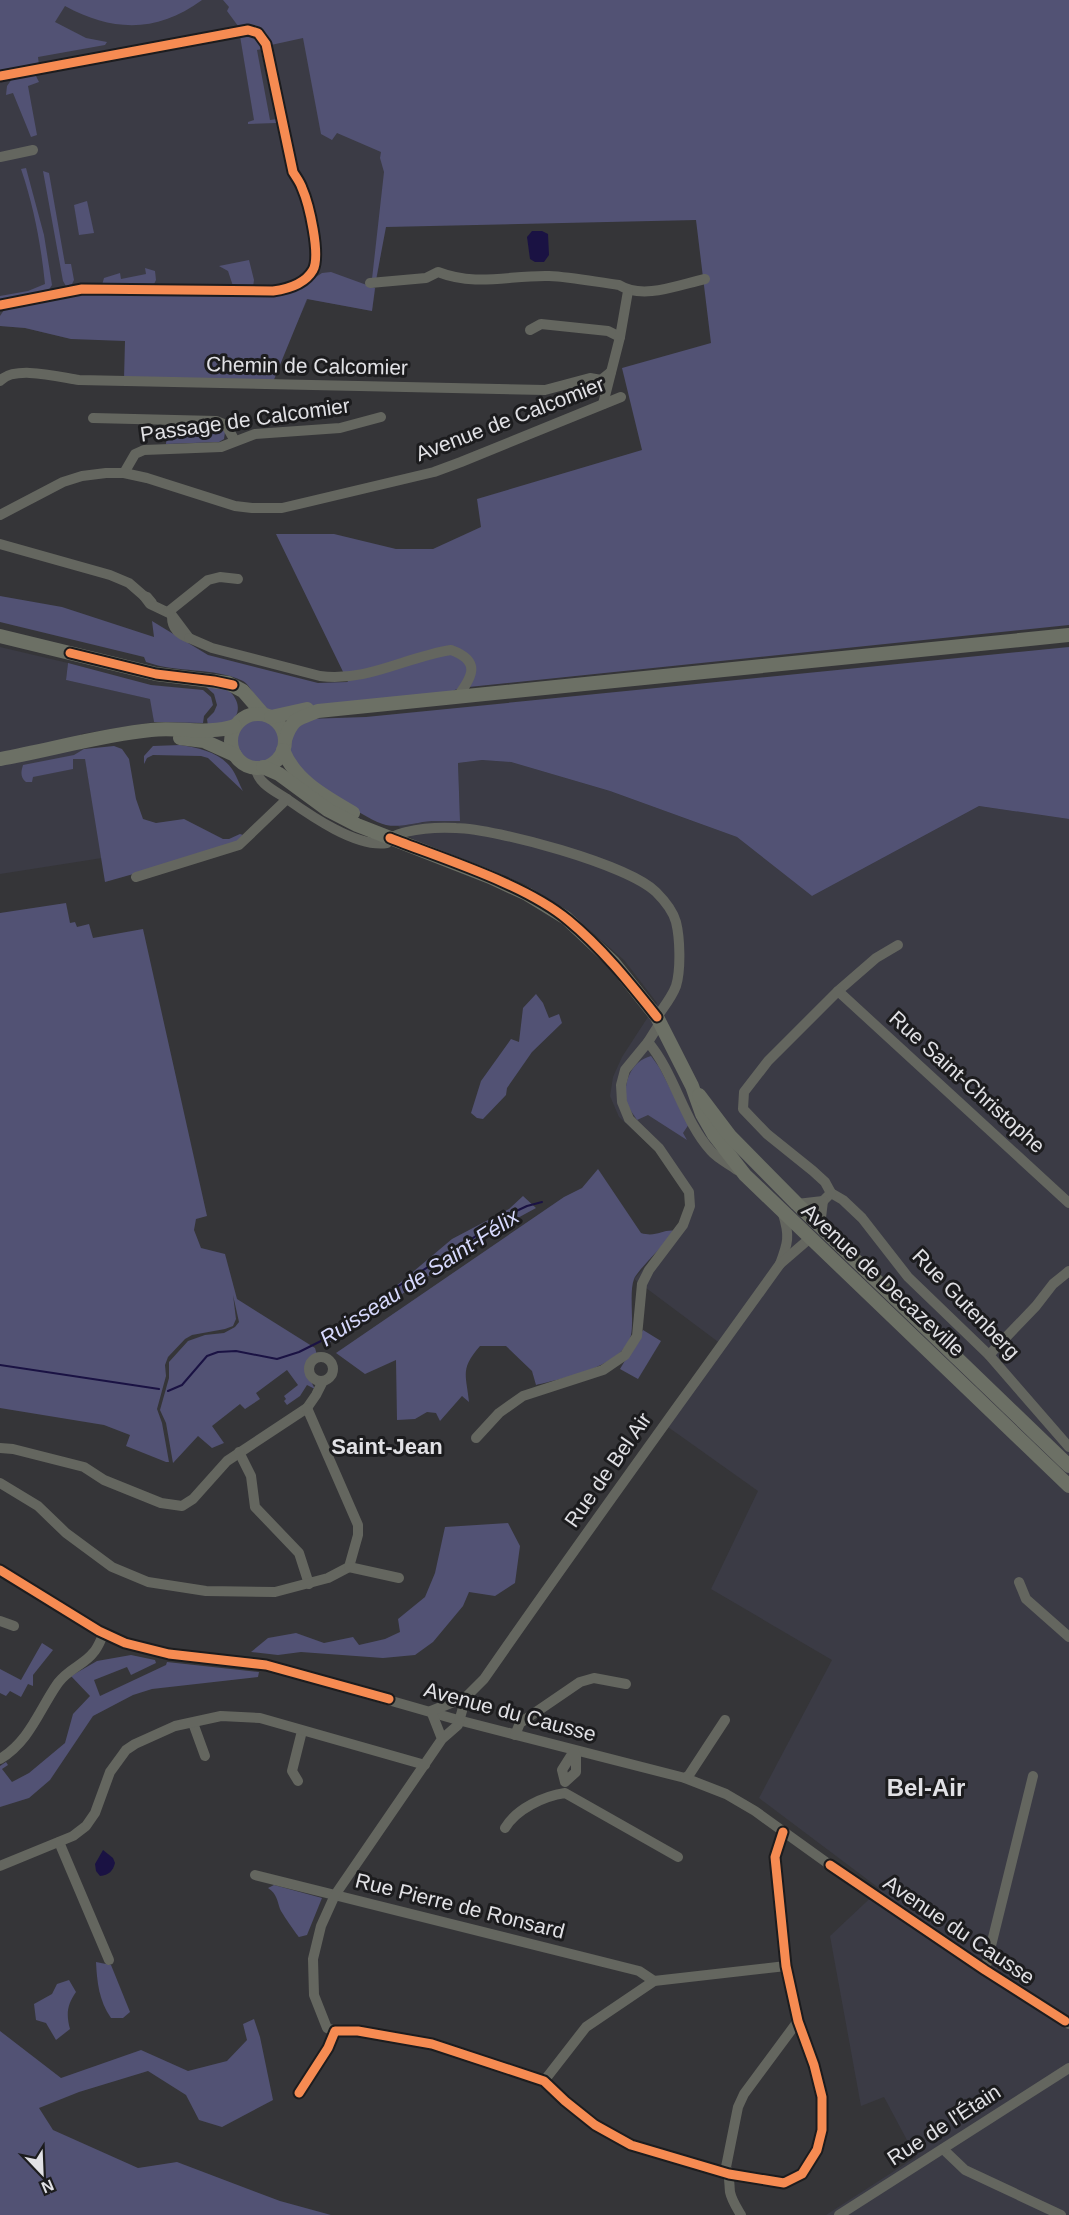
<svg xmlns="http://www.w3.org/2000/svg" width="1069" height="2215" viewBox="0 0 1069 2215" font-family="Arial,sans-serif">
<rect width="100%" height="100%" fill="#353538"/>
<g fill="#3b3b45">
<path d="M0,0h323l91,35 -42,276 -64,-12 -11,24 -207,16h-19l-46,-11 -25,-2z"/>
<path d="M0,647l68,16 -2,17 85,19 3,23 -73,12 21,124 -102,16z"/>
<path d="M482,760l29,2 99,29 127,46 75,59 167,-90 90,13v1396h-243l90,-58 -32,-60 -23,9 -31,-170 50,-47 -121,-91 73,-138 -121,-71 47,-98 -90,-64 57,-80 -91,-68 43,-48 7,-11 2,-25 -27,-41 -40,-37 -9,-21 3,-19 9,-20 35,-54 -33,-43 -52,-45 -48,-31 -107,-41 -19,-17 34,-5h28l-2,-58z"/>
</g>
<g fill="#525274">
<path d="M0,0h202c-45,33 -89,32 -137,6l-10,16 31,16 21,4 -2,3 -67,12 1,8 -39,7z"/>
<path d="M223,0h846v625l-610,63 -6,3 -182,20c-16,-8 -19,-25 -28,-30 -30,-14 -66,-8 -97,-19l-2,-5 -144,-35v-26l62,11 92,30 -2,-16 56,34 110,28 30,-1 -72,-148h58l62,15h37l48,-22 -4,-28 165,-49 -20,-82 89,-25 -15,-123 -310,7 -10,53 -4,-1 12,-107 -4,-14 1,-6 -44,-19 -5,7 -11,-6 -18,-96 -32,7c-6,-17 -16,-22 -33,-19l-11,-15 2,-4z"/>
<path d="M240,36c10,-1 18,2 22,13l-5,1 13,70 7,-1 -1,4 -28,1v-2l6,-2z"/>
<path d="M32,75l4,1 3,6 -11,4 9,49 -6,2 -18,-44 -7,2 1,-9 5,-7z"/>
<path d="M26,168l18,67 8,50 -4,6 -48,10v-5l28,-5 17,-7c-4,-39 -11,-77 -24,-115z"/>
<path d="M43,171l6,2 16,91h6l3,16 -2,4 -6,2 -3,-5z"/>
<path d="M87,201l7,32 -15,2 -5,-30z"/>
<path d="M249,260l5,20 -1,7 -20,-1 -5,-15 -9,-5z"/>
<path d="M145,268l10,3 1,9 -3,6 -51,-1 2,-7 16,-5 1,6 25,-5z"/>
<path d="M331,272l44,16 -3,23 -65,-12 -34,83 -149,-3 1,-38 -54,-2 -46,-11 -25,-2v-10l4,-6 83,-17 182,4 24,-5 29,-19z"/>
<path d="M204,425l16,2 5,5 -1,7 -5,3 -53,2 1,-14 37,-1z"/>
<path d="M1069,647v172l-90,-13 -167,90 -75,-59 -127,-46 -99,-29 -29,-2 -24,3 2,58c-9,0 -19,0 -28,0 -15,1 -31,7 -46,4 -21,-5 -87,-50 -95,-70 -6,-15 5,-27 15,-36l60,-2z"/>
<path d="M68,663l83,22 52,5 8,7 2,8 -9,11 -1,7 -49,-1 -4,-23 -84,-19z"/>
<path d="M205,686c6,0 14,0 19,2 12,5 20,23 8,32 -6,4 -17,5 -24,6l-1,-7 7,-7 3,-7 -3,-11z"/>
<circle cx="257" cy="741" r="22"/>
<path d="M180,745c19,3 40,7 52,24 5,7 7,15 11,22l-35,-33 -7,-2 -48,-1 -6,3 -3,6v-8l9,-10z"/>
<path d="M114,746l8,3 7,10 7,40 7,20 13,4 28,-4 39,20h6l11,-5 3,1 -3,9 -135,38 -20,-123h-12v10l-40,8 -1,5h-6c-6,-5 -5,-10 -3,-17l51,-10 10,-6z"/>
<path d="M66,903l4,20 5,-1 2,5 12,-3 4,14 50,-9 64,287 -11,3 -2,11 7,18 24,6 12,45 78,49 2,7 -10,8 1,13 7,13 -8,-4 -7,11 -13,9 -3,-4 2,-2 -2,-3 14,-11 -11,-15 -31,23 4,6 -15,10 -5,-5 -28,22 12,17 -12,5 -14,-12 -25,27 -7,-40 -6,-13 9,-32v-16l19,-21 17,-6 19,-2 11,-6 4,-5 -6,-27 3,24 -3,7 -8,3 -33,6 -7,4 -17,18 -3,8 1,11 -9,33 5,14 7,39h-3l-40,-16 4,-11 -26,-10 -104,-17v-495z"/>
<path d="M536,994l7,9 6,15 10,-4 3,9 -30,29 -25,36 -1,7 -23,24 -6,-1 -6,-5 10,-32 30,-42 8,3 4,-34z"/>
<path d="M651,1056l8,11 30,57 -6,9 4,7 -39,-25 -11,5c-3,-5 -8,-11 -10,-17 -5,-19 4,-42 24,-47z"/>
<path d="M598,1169l43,64c16,5 22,-5 36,-2 -8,8 -40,40 -43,48 -5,13 0,41 -3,56 -8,32 -67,43 -95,50l-4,-14 -26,-25h-26c-20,23 -14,28 -11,56l-7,-6 -22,25 -4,-8 -9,-1 -12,7 -18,1 -1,-60 -31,14 -29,-21 228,-156 18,-9z"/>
<path d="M523,1196l13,12 -37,20 -154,105 -18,11 -6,-2 1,-8 73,-47 57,-48 57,-30z"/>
<path d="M643,1330l18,11 -23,38 -18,-10z"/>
<path d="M508,1523l12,23 -5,37 -20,13 -26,-4 -6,14 -30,36 -18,13 -32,3 -82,-6 -23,3 -27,-3 17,-14 28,-5 28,10 29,-6 6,8 26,-6 15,-7 -2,-13 27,-22 10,-24 10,-46z"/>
<path d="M42,1643l11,7 -20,25v11l-5,-2 -7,13 -11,-6 -4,5 -6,-3v-24l21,11z"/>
<path d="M131,1655l24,5 1,3 -25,12 -4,-8 -33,13 6,16 66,-31 1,-3 92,10 -1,5 -106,12 -19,6 -40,21 -43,64 -21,18 -29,9v-41l6,-4 2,3 -6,4 10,13 17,-9 36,-30 8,-29 17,-18 -19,-20 26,-15z"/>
<path d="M274,1885l48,13 -15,37 -8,2c-2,-2 -18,-25 -19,-28 -3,-9 -3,-15 -12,-21z"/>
<path d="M96,1962l15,3 19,47 -7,6h-12c-12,-17 -14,-36 -15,-56z"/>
<path d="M69,1980l7,12c-9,13 -10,22 -6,37l-14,11 -10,-17 -10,-3 -2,-16 18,-10 5,-10z"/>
<path d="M254,2019l6,18 13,63 -51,27 -23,-7 -13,-25 -38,-24 -69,21 -40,16 14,22 85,38 39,-6 103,39 51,14h-331v-184l61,47 80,-28 47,21 39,-10 20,-21 -4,-16z"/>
</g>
<g fill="#1a1243">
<path d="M532,231h10l6,3 1,21 -5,7h-9l-5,-3 -3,-22z"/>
<path d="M103,1850l10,8 2,5c-2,8 -6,12 -15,13l-4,-5 -1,-7z"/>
</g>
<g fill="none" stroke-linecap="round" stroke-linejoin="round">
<g stroke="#1a1243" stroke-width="2">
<path d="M0,1365l159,24"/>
<path d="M168,1391l14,-6 25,-29 11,-4 18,-1 41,8 22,-7 22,-11 62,-45 127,-82 17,-8 15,-4"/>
</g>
<path stroke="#4f4f52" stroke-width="10" stroke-dasharray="10 5" stroke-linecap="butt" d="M126,52l18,-3"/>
<g stroke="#64665f" stroke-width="10">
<path d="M0,76l126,-24"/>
<path d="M0,157l33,-7"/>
<path d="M370,283l56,-5 12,-6c39,15 71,3 111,4 23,1 47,6 70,9 24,15 59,0 86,-6"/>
<path d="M0,305l82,-16 191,2c15,-2 32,-7 40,-21 8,-15 -4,-66 -11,-82 -2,-6 -6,-11 -9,-16l-30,-135 -9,-7h-6l-104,19"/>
<path d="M530,330l11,-6 67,7 12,6"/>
<path d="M0,381c14,-16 59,-4 79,-1l466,10 45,-12 11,2 10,-8"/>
<path d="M603,404l17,-67 8,-46"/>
<path d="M93,418l123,3 10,4 9,16"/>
<path d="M124,473l11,-19 9,-4 77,-3 34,-13 85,-6 41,-11"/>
<path d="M0,515l63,-33 19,-6 24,-3h18l23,5 88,28 17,2h30l152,-36 27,-10 160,-65"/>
<path d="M0,544l110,31 19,8 15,13"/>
<path d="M152,603l-5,-6 -3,-1 6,8 21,10 18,24c-10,-4 -17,-9 -17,-21"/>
<path d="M168,612l40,-32 12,-3 18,2"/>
<path d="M189,638l23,10 108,28c48,6 85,-19 131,-26 30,11 22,26 7,46"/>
<path d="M256,768c1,15 19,23 31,31 24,17 70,49 100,44 4,-7 11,-9 19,-11 17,-4 33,-5 50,-4 41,1 171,36 200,64 8,8 17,19 20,30 4,16 5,48 0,64 -4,11 -13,22 -19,31"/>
<path d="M136,877l103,-32 48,-46"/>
<path d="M838,991l38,-33 22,-13"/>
<path d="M648,1042c27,32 35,78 63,109 7,8 18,13 26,19"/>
<path d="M831,1193l12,7 19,18 46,59 81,78 80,92"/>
<path d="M823,1201l8,-8 -6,-11 -12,-11 -46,-37 -24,-25 1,-17 24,-31 70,-70 231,212"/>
<path d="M797,1204l26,-3 -3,25"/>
<path d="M780,1264c8,-21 10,-28 3,-50"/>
<path d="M989,1355l47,-49 17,-22 16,-13"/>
<circle cx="321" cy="1369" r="12"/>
<path d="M476,1438l23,-25 24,-17 80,-26 22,-15 12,-19 5,-52 7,-14 34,-45 7,-19 -1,-14 -30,-44 -30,-29 -7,-17 -1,-17 4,-15 23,-28 12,-19"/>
<path d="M0,1448l13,1 71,18 20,13 57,23 21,3 11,-7 34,-38 80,-53 9,-13 7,-14"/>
<path d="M239,1452l12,24 4,31 44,46 10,31"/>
<path d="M0,1483l38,23 28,27 46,34 36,15 58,9 69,1 53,-14 21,-11 9,-32v-10l-51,-117"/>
<path d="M349,1567l50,11"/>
<path d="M0,1570l99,61 26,12 44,11 97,11 192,55 227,58 41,16 29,17 75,54 155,105 84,54"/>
<path d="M1019,1582l7,17 43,38"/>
<path d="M0,1621l14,5"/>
<path d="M466,1697l18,-18c97,-140 197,-277 296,-415l29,-25"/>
<path d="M193,1723l12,33"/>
<path d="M515,1735l5,-12 60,-41 14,-4 32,6"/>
<path d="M574,1751l2,5v16l-11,10 -3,-12z"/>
<path d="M0,1759c30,-18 39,-49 58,-76 10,-14 27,-19 35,-30 5,-5 8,-14 11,-20"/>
<path d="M685,1778l4,-3 36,-55"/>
<path d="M298,1781l-6,-10 10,-40"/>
<path d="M505,1828c11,-19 39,-32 60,-35l113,64"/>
<path d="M59,1842l50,118"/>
<path d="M0,1866l73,-30 13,-10 9,-13 15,-41 16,-22 9,-6 40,-18 46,-10 39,2 165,47"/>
<path d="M255,1875l384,96 15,10"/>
<path d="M985,1970l48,-194"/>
<path d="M335,2031l-8,-3 -13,-33 -1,-36 8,-33 14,-31 107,-156 16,-14 8,-28 -35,14 11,28"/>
<path d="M544,2081l42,-54 68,-46 132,-15"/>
<path d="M299,2093l29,-45 7,-17h23l74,13 112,37 21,20 30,24 36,20 98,29 55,9 18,-9 15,-24 5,-20v-33l-8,-32 -16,-44 -12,-55 -11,-109 8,-25"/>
<path d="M943,2149l22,21 96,45"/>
<path d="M741,2215c-4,-7 -9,-14 -11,-23 -1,-9 0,-16 -4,-25l12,-60 6,-13 54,-73"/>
<path d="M839,2215l230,-147"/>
</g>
<g stroke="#6c7065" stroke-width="14">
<path d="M0,636l156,38 72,9 15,8 20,23"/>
<circle cx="258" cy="741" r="27"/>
<path d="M271,717l36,-8"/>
<path d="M180,738l24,3 31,14"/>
<path d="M285,740c7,-22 13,-21 33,-29l751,-76"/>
<path d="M283,750c12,31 43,47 70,63"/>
<path d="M0,759c50,-9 101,-24 151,-29 28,-3 57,5 84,-4"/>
<path d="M263,767l16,7 49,36 29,15 133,52 37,17 39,24 47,44 44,55 35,69 10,28 12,21 31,40 324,311"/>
<path d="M699,1095l31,41 67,68 272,262"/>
</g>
<defs>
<g id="cycleway">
<path d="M0,76l248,-46 10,3 8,11 27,128c3,5 7,10 9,16 7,16 19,67 11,82 -8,14 -25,19 -40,21l-191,-2 -82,16"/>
<path d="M70,653l86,21 58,7 19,4"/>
<path d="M390,838c53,21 135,46 178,82 34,28 61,62 89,97"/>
<path d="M0,1570l99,61 26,12 44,11 97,11 123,34"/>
<path d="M830,1865l155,105 80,51"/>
<path d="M299,2093l29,-45 7,-17h23l74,13 112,37 21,20 30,24 36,20 98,29 55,9 18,-9 15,-24 5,-20v-33l-8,-32 -16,-44 -12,-55 -11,-109 8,-25"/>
</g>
</defs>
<use href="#cycleway" stroke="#1c1c1e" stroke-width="13"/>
<use href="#cycleway" stroke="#f68b52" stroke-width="9"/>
</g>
<g text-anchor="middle" stroke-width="6" stroke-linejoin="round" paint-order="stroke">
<g font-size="21" fill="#e1e1e5" stroke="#1c1c1e">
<text transform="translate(307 366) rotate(1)" y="7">Chemin de Calcomier</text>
<text transform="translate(510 419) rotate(-21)" y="7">Avenue de Calcomier</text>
<text transform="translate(245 420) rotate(-8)" y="7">Passage de Calcomier</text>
<text transform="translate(967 1082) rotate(42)" y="7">Rue Saint-Christophe</text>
<text transform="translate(883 1280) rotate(43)" y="7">Avenue de Decazeville</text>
<text transform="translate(966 1304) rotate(46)" y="7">Rue Gutenberg</text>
<text transform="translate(608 1470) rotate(-55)" y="7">Rue de Bel Air</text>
<text transform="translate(510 1712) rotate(15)" y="7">Avenue du Causse</text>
<text transform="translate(460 1906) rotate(14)" y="7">Rue Pierre de Ronsard</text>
<text transform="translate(959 1930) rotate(34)" y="7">Avenue du Causse</text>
<text transform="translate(944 2125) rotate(-33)" y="7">Rue de l'Étain</text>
</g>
<g font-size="22" font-style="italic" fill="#d7d9fd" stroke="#1c1c1e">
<text transform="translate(419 1277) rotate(-33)" y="8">Ruisseau de Saint-Félix</text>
</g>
<g font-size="22" font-weight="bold" fill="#e1e1e5" stroke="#1c1c1e">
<text x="387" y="1454">Saint-Jean</text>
</g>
<g font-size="24" font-weight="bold" fill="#e1e1e5" stroke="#1c1c1e">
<text x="926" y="1796">Bel-Air</text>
</g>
</g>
<g transform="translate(42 2173) rotate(157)" stroke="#1c1c1e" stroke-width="4.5" paint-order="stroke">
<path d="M0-4.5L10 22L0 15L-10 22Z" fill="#e1e1e5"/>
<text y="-9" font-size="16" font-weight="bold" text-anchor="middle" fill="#e1e1e5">N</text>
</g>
</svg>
